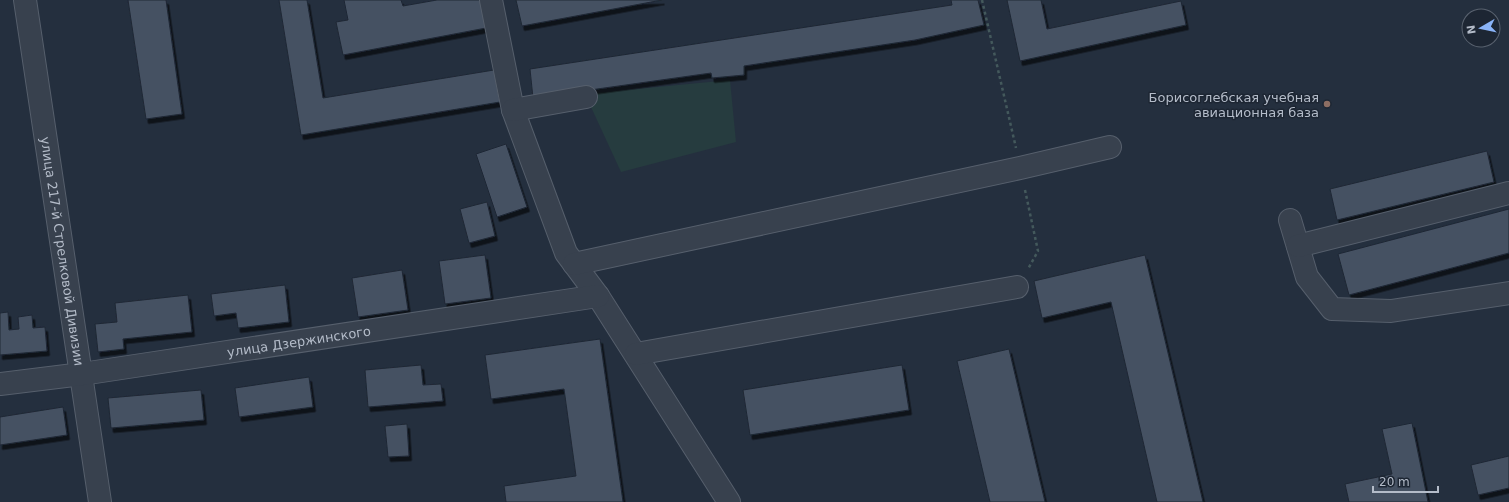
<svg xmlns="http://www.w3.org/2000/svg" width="1509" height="502" viewBox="0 0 1509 502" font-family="'DejaVu Sans',sans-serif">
<defs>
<filter id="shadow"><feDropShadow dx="2.5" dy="4.5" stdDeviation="0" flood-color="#0009"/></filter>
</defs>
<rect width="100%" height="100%" fill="#242f3e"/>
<path fill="#263c3f" d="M730,80l6,62 -115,30 -36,-78z"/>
<g fill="#455162" stroke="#1f2835" filter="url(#shadow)">
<path d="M128,0h38l16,114 -36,5z"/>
<path d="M279,0h28l16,98 171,-28 6,32 -199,33z"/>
<path d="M344,0h57l2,6 34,-6h43l6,28 -143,27 -7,-33 12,-2z"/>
<path d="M516,0h146l-140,26z"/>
<path d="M951,0h27l6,25 -69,15 -171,26v9l-32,3 -1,-5 -178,25 -3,-29 422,-64z"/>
<path d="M1007,0h34l6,29 134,-28 5,24 -166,36z"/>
<path d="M506,144l21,63 -30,10 -21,-63z"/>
<path d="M1487,151l7,31 -157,38 -7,-31z"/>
<path d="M487,202l8,34 -26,7 -9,-34z"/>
<path d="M1509,209v44l-160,42 -11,-41z"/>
<path d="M485,255l6,43 -46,6 -6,-43z"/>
<path d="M1145,255l58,247h-46l-46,-200 -69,16 -8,-37z"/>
<path d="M402,270l6,40 -50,7 -6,-39z"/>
<path d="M285,285l4,37 -51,6 -2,-15 -22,3 -3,-22z"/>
<path d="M188,295l4,37 -69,7 1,10 -26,3 -3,-28 22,-2 -2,-19z"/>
<path d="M8,312l1,18 10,-1 -1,-12 14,-2 1,13 12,-1 2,24 -47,4v-42z"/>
<path d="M600,339l23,163h-117l-2,-16 72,-10 -12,-87 -73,10 -6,-44z"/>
<path d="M1009,349l36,153h-55l-33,-141z"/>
<path d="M421,365l2,20 18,-1 2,17 -75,6 -3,-37z"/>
<path d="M902,365l7,45 -159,25 -7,-45z"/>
<path d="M309,377l4,30 -74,10 -4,-29z"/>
<path d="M201,390l3,30 -93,8 -3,-30z"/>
<path d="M63,407l4,28 -67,10v-28z"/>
<path d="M1412,423l16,79h-79l-4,-18 47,-10 -10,-45z"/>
<path d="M407,424l2,32 -21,1 -3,-31z"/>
<path d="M1509,456v32l-31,7 -7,-30z"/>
</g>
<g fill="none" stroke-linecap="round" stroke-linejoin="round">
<defs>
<g id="minor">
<path id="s1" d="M25,0l75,502"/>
<path d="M491,0l22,110 53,143 32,43 131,206"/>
<path d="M513,110l73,-13"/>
<path d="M1290,220l17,57 25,32 59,2 118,-18"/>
<path d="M1298,246l211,-53"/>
<path d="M574,264l446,-96 90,-21"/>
<path d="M636,354l381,-67"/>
<path id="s2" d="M0,384l82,-10 516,-78"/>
</g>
</defs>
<use href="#minor" stroke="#565f6c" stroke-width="24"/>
<g stroke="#44595c" stroke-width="2.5" stroke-dasharray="3 3" stroke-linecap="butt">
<path d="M982,0l34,148"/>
<path d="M1025,190l13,61 -10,18"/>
</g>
<use href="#minor" stroke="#38414e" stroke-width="22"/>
</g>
<circle fill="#8d6e63" stroke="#1d2633" stroke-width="1.5" cx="1327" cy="104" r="4"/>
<g text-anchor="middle" stroke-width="3" stroke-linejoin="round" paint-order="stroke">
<g font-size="13" fill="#b4bcc9" stroke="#1d2633" text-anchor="end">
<text x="1319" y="102">Борисоглебская учебная<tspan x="1319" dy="15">авиационная база</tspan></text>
</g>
<g font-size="13" fill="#b4bcc9" stroke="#1d2633">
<text dy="5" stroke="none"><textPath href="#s1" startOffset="254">улица 217-й Стрелковой Дивизии</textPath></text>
<text dy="5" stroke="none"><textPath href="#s2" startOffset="302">улица Дзержинского</textPath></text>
</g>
</g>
<g transform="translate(1481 28) rotate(261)"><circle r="19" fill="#1d2633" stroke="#59626f"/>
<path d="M0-3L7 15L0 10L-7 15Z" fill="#8ab4f8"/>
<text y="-6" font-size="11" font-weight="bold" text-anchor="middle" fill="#b4bcc9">N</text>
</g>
<path d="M1373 486v6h65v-6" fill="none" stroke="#b4bcc9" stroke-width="2"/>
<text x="1379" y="486" font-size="12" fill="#b4bcc9" stroke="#1d2633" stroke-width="3" paint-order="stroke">20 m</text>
</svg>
